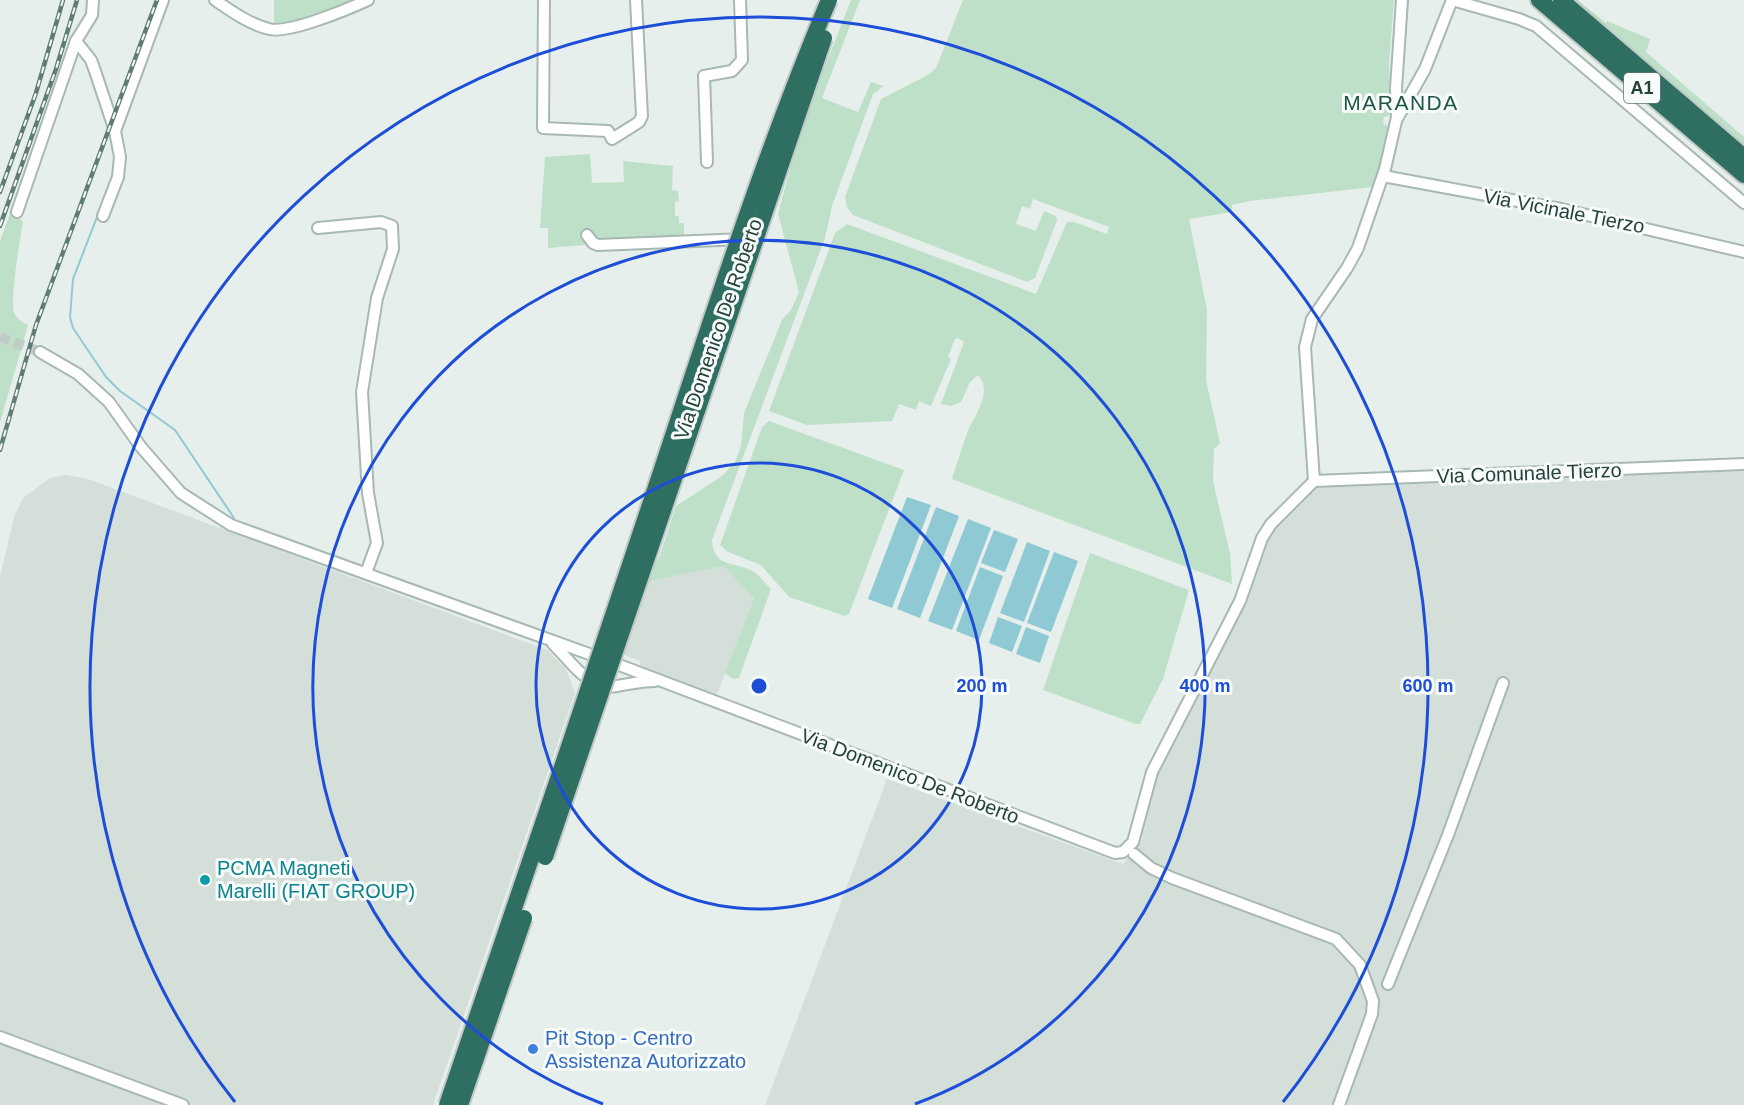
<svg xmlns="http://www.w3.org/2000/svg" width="1744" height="1105" viewBox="0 0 1744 1105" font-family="Helvetica,sans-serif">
<rect width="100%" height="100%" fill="#e6efeb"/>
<g fill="#d4dfda">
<path d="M1744,471v634h-979l122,-326 236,85 19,-25 4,-34 7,-26 109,-232 13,-23 42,-41z"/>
<path d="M65,475l23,4 459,171 19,19 9,24 -142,412h-433v-528l14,-60 9,-19 27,-20z"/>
<path d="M723,566l31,32 -38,99 -76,-29v-7l-18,-7 24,-72z"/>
</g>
<g fill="#bfe0c8">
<path d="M274,0h79v1l-60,22 -19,3z"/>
<path d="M851,0h9l-38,98 36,14 13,-30 13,4 -11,8 -41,112 -7,32 -113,302c2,30 23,20 42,32 6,4 12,12 17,17l-32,89 -6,1 -8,-6 29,-75 -31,-32 -77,16 14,-27 16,-49 46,-30 13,-14 6,-16 3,-33 38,-93 9,-10 8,-18 -21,-78 14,-52 -2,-6z"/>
<path d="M963,0h431l-5,63 2,52 -7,2 -1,7 7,3 -17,60 -123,14 -18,4v7l-43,7 18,91 -1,70 14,63 -6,6 -1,32 17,72 2,31 -280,-105c5,-16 10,-31 15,-46 6,-16 27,-41 11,-58l-8,7 -9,20 -10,4 -10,-2 23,-62 -6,-4 -3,1 -7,18 3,2 -20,47 -12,-5 -3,9 -17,-6 -7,17 -85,4 -38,-14 66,-178 12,-9 189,70 31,-72h7l33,12 2,-7 -76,-28 -3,10 -8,-3 -6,18 20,7 8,-20 12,5 1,4 -22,58 -8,4 -174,-67 -6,-8 -2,-10 36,-98 47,-24 8,-7z"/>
<path d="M1573,0h5l28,23 1,-2 43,18 -4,13 98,85v10z"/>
<path d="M590,154l2,29 32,-1 -1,-21 50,5 -1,24 6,1 1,10 -4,1v14h4v7h5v14l-87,4 -13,-8 1,12 -37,3v-20h-8l5,-71z"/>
<path d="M11,211l12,11c-3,15 -13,79 -9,90 3,7 8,10 14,13l-28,98v-182z"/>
<path d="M769,421l135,49 -55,144 -4,2 -56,-19 -28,-32 -33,-13 -8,-7 42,-118z"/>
<path d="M1090,553l99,37 -26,89 -23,45h-4l-93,-34z"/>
</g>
<g fill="#8ec9d4">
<path d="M907,497l24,8 -39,103 -24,-9z"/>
<path d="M936,507l23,9 -39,102 -23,-9z"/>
<path d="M968,519l23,9 -39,102 -24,-9z"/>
<path d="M994,530l24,9 -13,33 -24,-9z"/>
<path d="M1027,542l23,9 -26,71 -24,-9z"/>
<path d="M1054,552l24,9 -27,71 -24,-9z"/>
<path d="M980,567l23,9 -24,64 -23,-9z"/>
<path d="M998,617l24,9 -10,26 -23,-9z"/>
<path d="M1026,627l23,9 -9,27 -24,-9z"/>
</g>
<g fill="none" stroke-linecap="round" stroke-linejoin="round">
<g stroke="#8ec9d4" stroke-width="2">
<path d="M106,121l6,21"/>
<path d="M104,199l-31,80 -3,38 3,11 33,49 14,14 55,39 59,88"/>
</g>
<path stroke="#bfccc8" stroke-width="10" stroke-dasharray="10 5" stroke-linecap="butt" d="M0,337l40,15"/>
<defs>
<g id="minor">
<path d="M215,0c16,11 34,24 54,29 20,5 79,-20 99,-29"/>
<path d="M544,0l-1,128 65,3 4,8 27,-17 3,-6 -6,-116"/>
<path d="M1452,0l67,19 17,7 208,177"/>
<path d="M76,41l15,19 4,11 20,60 5,26 -2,20 -15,39"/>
<path d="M1398,117l27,-48 27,-69"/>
<path d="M115,131l48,-131"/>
<path d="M707,162l-3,-86 28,-5 10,-11 -2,-60"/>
<path d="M1383,176l178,33 183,43"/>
<path d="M17,212l59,-171 16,-26 1,-15"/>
<path d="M318,228l63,-6 11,4 1,23 -16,49 -15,94 6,101 9,50 -11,30"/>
<path d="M587,235l6,8 5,2 146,-6"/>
<path d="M40,352l38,22 31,28 32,45 40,46 50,32 375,135 509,193 8,-1 10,-10 19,-70 88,-171 22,-63 9,-14 43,-43"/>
<path d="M1314,481l-9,-134 7,-28 35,-51 11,-20 27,-79 12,-52 -1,-29 6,-88"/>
<path d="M1314,481l430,-17"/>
<path d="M553,644c18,17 35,47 64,42 13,-2 24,-5 38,-5"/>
<path d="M1134,854l17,14 21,10 164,61 24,26 13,36 -1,13 -33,91"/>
<path d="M1388,984l60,-149 55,-152"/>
<path d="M0,1037l183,68"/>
</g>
<g id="highway">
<path d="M1539,0l205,175"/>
<path d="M1561,0l183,157"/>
</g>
</defs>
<use href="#minor" stroke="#a8b8b2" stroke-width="14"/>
<use href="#highway" stroke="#c2cac8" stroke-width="20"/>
<use href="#minor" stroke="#fff" stroke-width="10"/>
<use href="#highway" stroke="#2f6f62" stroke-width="16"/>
<defs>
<g id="rail">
<path d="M0,192l36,-99 27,-93"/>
<path d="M0,226l56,-157 21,-69"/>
<path d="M0,450l36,-125 121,-325"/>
</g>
</defs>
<use href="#rail" stroke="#5f7d75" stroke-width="4.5"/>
<use href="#rail" stroke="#f7fbf9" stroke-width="2" stroke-dasharray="7" stroke-linecap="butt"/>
<defs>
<g id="highway-bridge">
<path d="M545,857l279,-819"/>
<path d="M447,1105c71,-205 140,-412 209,-618 54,-163 106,-328 173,-487"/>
<path d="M460,1105l64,-187"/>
</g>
</defs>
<use href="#highway-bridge" stroke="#c2cac8" stroke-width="20" stroke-linecap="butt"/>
<use href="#highway-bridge" stroke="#2f6f62" stroke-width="16"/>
</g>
<g fill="none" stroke="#1d4ed8" stroke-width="3">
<circle cx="759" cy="686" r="223"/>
<path d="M603 1104A446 446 0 1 1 915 1104"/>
<path d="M235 1102A669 669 0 1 1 1283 1102"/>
</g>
<circle fill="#0f9aa8" stroke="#f7fbf9" stroke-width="2" cx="205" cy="880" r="6"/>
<circle fill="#3f7fe0" stroke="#f7fbf9" stroke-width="2" cx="533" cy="1049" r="6"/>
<g text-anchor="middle" stroke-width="6" stroke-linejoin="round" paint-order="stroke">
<rect fill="#f7fbf9" stroke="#637a73" stroke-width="1.5" x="1624" y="73" width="36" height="30" rx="4.5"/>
<g font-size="18" font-weight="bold" fill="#24423a">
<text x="1642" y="94">A1</text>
</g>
<g font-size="20" fill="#24423a" stroke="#f7fbf9">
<text transform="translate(1564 211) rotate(11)" y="7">Via Vicinale Tierzo</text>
<text transform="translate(718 329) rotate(-71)" y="7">Via Domenico De Roberto</text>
<text transform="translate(1529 473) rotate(-2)" y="7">Via Comunale Tierzo</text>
<text transform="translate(910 776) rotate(21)" y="7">Via Domenico De Roberto</text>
</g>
<g font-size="20" fill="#0d838f" stroke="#f7fbf9" text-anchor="start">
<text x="217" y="875">PCMA Magneti<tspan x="217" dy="23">Marelli (FIAT GROUP)</tspan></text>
</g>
<g font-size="20" fill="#366cbe" stroke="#f7fbf9" text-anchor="start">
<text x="545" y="1045">Pit Stop - Centro<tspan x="545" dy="23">Assistenza Autorizzato</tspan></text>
</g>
<g font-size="21" letter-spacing="1.5" fill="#1f5548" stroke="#f7fbf9">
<text x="1401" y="110">MARANDA</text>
</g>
</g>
<circle cx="759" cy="686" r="9" fill="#1d4ed8" stroke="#f7fbf9" stroke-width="3"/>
<g font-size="18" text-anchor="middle" font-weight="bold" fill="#1d4ed8" stroke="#f7fbf9" stroke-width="6" stroke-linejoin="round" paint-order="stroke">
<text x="982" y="692">200 m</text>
<text x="1205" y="692">400 m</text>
<text x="1428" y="692">600 m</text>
</g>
</svg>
